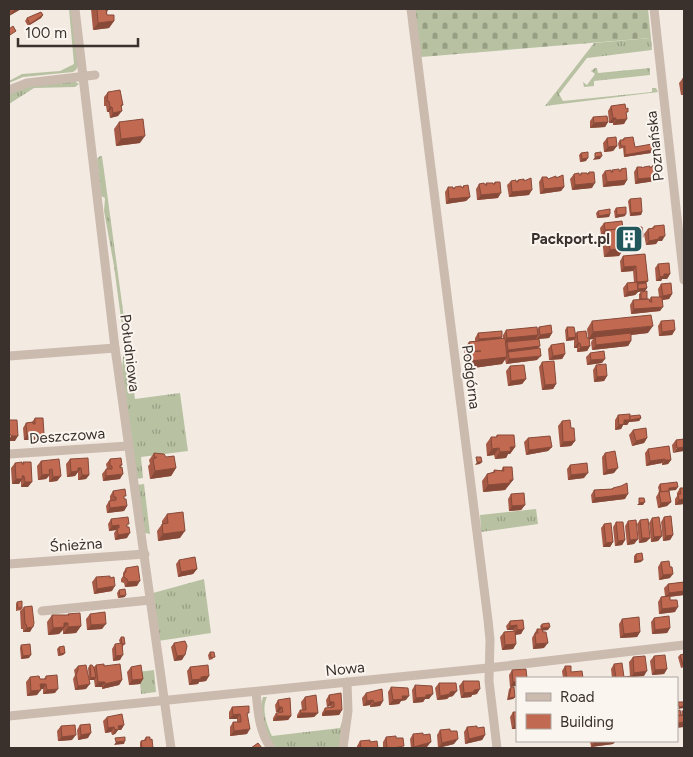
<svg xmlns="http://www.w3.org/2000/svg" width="693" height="757" viewBox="0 0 693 757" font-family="Figtree,sans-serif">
<defs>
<pattern id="grass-tufts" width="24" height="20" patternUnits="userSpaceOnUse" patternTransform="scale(1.25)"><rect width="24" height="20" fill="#b8c2a2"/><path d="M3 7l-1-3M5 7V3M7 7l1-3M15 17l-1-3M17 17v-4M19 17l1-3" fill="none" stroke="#979e84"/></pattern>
<pattern id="cemetery-stones" width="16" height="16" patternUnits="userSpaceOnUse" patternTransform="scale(1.25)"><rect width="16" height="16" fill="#b8c2a2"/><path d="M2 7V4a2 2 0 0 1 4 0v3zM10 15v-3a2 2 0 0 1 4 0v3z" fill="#979e84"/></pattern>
</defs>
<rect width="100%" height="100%" fill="#f3eae2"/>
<g fill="url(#grass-tufts)">
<path d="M69,9h2l7,57 -2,4 -3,2 -50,5 -14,6v-2l13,-7 38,-3 14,-7z"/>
<path d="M651,38l1,12 -65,8 -28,36 4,7 89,-9v-4h4l2,4 -113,14 49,-63z"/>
<path d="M595,68h2l1,5 52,-5v7l-56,6v5l-10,1 -1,-5 4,3 8,-11 -4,-3z"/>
<path d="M74,81l5,3 -4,3 -41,1 -25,16v-11l12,-7z"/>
<path d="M100,156h2l33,243 45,-6 8,58 -47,6 2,21 -7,1c-4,-27 -20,-108 -11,-130l-11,-83 -10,-55 1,-13 -4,-2 -4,-37z"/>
<path d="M144,484l6,50 -5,-1 -8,-48z"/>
<path d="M536,509l2,15 -57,8 -1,-17z"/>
<path d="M204,579l7,54 -53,8 -5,-48z"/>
<path d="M154,670l2,22 -15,2 -2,-22z"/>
<path d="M263,697h4c-6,12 0,28 5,39l68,-8 4,-13 -5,33h-63c-9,-11 -18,-37 -13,-51z"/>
</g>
<path fill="url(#cemetery-stones)" d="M415,9h233l3,29 -230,19z"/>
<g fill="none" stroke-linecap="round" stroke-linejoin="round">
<g stroke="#cbbaae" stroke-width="9">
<path d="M75,9l40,339 56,400"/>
<path d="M411,9l77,611 2,20 -1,41 8,67"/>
<path d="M654,9l30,271"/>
<path d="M9,90l18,-7 68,-8"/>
<path d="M9,356l106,-8"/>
<path d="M9,454l119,-8"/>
<path d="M9,564l136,-10"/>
<path d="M42,611l108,-11"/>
<path d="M256,692c2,19 3,40 15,56"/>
<path d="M9,716l479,-48 196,-23"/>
<path d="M343,748l5,-37 -1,-29"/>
</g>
</g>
<g fill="#a65a46">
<path d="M9,9h12l-12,7z"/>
<path d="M91,9h18l-2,3v3l7,6 -5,7 -16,2z"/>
<path d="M43,15l-2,3 -13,8 -3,-5 2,-3z"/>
<path d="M683,78h1v17h-3l-2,-12z"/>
<path d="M108,92l15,13 -2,2 -3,9 -8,2 -1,-6h-2l-1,-6h-2v-9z"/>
<path d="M611,106l15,8 -2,10 -11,1v-2h-4l-1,-12z"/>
<path d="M593,117l15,5 -3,5 -15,1v-7z"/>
<path d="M119,122l21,21 -24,3 -2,-17z"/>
<path d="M607,138l10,8 -4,5 -9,1 -1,-9z"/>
<path d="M624,138l11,9 17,3 -1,3 -27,4 -1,-9 -4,1 -1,-6 2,-3h2z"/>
<path d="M581,153l5,8 -6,1 -1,-7z"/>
<path d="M652,166l3,15 -20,3 -1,-12 3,-5 5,1h9z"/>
<path d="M621,169l6,11 -3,5 -21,2 -1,-12 3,-4 6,1 1,-2 7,1z"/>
<path d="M589,172l3,16 -20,2 -2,-11 4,-5 6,1 1,-2 6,1z"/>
<path d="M542,177l6,2 8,-1 8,9 -3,4 -21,3 -1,-12z"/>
<path d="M518,180l11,15 -20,2 -2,-12 4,-4 5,1z"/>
<path d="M495,182l3,16 -21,2 -1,-11 3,-5 6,1 1,-2 7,1z"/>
<path d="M463,186l7,11 -4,4 -20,3 -1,-12 3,-5 6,1 1,-1 7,1z"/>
<path d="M630,199l12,13 -1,3 -11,1 -2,-15z"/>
<path d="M616,208l9,8 -10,2 -1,-7z"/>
<path d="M598,211l12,3 -1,3 -12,1 -1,-5z"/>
<path d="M604,223l19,6 19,-2 -4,18h-5l-1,-2 -8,1v4l-5,8 -15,1 -2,-19 2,-3h-3l-1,-7z"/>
<path d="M654,226l8,15h-4l-2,3 -10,1 -2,-11 4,-5 4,-1z"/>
<path d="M645,254l3,27 -2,2 1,5 -2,3 -7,1 -3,3 -11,2 -1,-9 4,-5 7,-1 -1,-11 -12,1 -1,-11 3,-5z"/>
<path d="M658,264l12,10 -3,5h-5l-1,2h-5l-1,-13z"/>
<path d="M661,284l11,10 -3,5 -6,1 -3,11 -29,3 -1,-9 3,-5h6v-6l2,-2 8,8 2,-3h8l-1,-8z"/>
<path d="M592,321l56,12 -17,2v6l-3,5 -36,4 -1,-8 2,-3h-4l1,7 -3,5 -10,1v-4h-3v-8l-8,1 -1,-11 2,-3 8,7 2,-2 11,6 -1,-9z"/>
<path d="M661,321l14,9 -3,5 -13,1 -1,-10z"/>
<path d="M539,327l13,6 -3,5 -10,1 -2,21 -31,4 -1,-5 -3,5 -36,5 -1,-9v-2v1l-1,-10 5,-7 6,-1v-3l3,-5 23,5h2v-3l3,-5h31z"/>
<path d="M551,345l14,9 -3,5 -13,1 -1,-11z"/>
<path d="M590,353l12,10 -15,2 -1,-8z"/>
<path d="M542,362l14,22 -3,5 -11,1 -3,-23z"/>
<path d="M596,365l11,11 -3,5 -10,1 -1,-12z"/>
<path d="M510,366l16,13 -4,5 -14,2 -2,-15z"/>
<path d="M618,415l12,1 11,2 -2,3 -10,1 -2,3h-4l-2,4 -6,1v-10z"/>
<path d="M35,418l5,21 -7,1 -1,-2 -1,2h-7l-1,-12 3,-5 6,-1z"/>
<path d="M562,421l9,7 4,13 -4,5 -11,1 -2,-21z"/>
<path d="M633,430l14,8 -3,5 -12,3 -3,-11z"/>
<path d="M497,435l18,12 -5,7h-2l-2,4 -11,1 -1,-4 -7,1 -1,-12 5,-7h5z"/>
<path d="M528,438l24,9 -4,4 -22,4 -2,-13z"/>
<path d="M684,439l-11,14 -1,-8 4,-5z"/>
<path d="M648,449l23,11 -3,4 -6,1v-2l-16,3 -1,-13z"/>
<path d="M154,453l22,15 -5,8 -21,3 -2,-13 2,-2 -1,-4z"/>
<path d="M605,453l9,20 -11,2 -1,-18z"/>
<path d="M70,459l19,16 -3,4 -8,1v-8l-3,4 -8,1 -1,-13z"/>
<path d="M110,459l12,6 -2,3v11l-17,2 -1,-7 4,-5h1l-1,-5z"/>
<path d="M41,461l20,15 -4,5 -8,1v-6l-3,3 -8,1 -1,-14z"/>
<path d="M23,462l5,25h-7v-6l-2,3h-7l-1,-16 4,-5 7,1z"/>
<path d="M570,465l14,13 -16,2 -1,-11z"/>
<path d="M503,467l10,13 -8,10 -22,2 -1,-11 5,-7 6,-2 1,-2 7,1z"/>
<path d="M660,484l16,6h-7l2,12 -4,4 -9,2 -2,-11 3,-5 -1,-5z"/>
<path d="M613,488l12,11 -33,4 -1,-8 3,-5 17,-1z"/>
<path d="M680,488l4,16 -9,1v-6l2,-3v-3z"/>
<path d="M113,491l11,8 3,7 -3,5 -17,2 -1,-7 3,-5h1v-5z"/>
<path d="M511,494l14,11 -4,5 -12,1 -1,-12z"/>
<path d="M167,514l13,24 -22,3 -1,-10 5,-7v-3z"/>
<path d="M664,517l9,18 -3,5 -7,1 -2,-19z"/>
<path d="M652,518l10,18 -4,5 -7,1 -2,-19z"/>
<path d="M111,519l16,8v11l-12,2 -1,-7 2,-3 -7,1 -1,-7z"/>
<path d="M640,520l10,18 -4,4 -7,1 -2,-19z"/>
<path d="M628,521l10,18 -4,5 -7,1 -2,-19z"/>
<path d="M616,522l9,18 -3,5 -7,1 -2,-19z"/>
<path d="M604,524l9,18 -3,5h-7l-2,-19z"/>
<path d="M636,554l5,8 -7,1v-7z"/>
<path d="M179,560l18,9 -4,5 -15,3 -2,-13z"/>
<path d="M661,562l9,16 -11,2 -1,-13z"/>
<path d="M126,568l11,18 -12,1 -1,-4 -3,-1v-3l2,-3v-3z"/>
<path d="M96,577l14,1 2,13 -18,3 -2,-12z"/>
<path d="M684,582v13l-14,2v3l5,12 -16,2 -1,-12 3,-5 4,-1 -1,-8 4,-4z"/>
<path d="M119,590l6,7 -7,1 -1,-5z"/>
<path d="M17,602l5,6 -1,2 -5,1v-7z"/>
<path d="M24,607l6,25h-7v-3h-2l-1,-18z"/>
<path d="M68,614l13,12 -5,7 -13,1v-4l-4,4 -11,1 -1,-13 5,-7h15z"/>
<path d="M90,614l12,15 -15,1 -1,-11z"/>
<path d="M654,618l16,10 -3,5 -15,1 -1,-12z"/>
<path d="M622,619l18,13 -3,5 -17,1 -1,-14z"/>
<path d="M523,620l-2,14 -6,1 1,9 -3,5 -11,1 -2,-13 4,-5 10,-1 -1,-1h-6l-1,-4 4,-5z"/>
<path d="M542,624l6,6h-5l1,18 -11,1 -1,-11 5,-9h4l-1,-3z"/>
<path d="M121,637l4,7 -2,2 -3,14 -7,1 -1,-12 3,-5h5l-1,-4z"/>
<path d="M174,643l8,17 -8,1 -3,-14z"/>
<path d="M21,645l8,13 -8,1 -1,-11z"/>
<path d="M59,647l6,6 -2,2 -5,1 -1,-7z"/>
<path d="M210,652l3,7 -4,1 -1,-5z"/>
<path d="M684,654v13l-3,1 -3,-11 2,-2z"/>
<path d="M654,656l13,13 -3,5 -12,1 -2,-14z"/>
<path d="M633,657l11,19 -12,1v1h-20l-1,-9 3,-5 10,13 6,-1 -1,-14z"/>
<path d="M90,665l4,2 2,-2 8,1 18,14 -3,5 -17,4v-2h-7l-1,-7h-5l-1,-12z"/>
<path d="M78,666l8,23 -11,1 -2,-11 2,-4 -1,-5z"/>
<path d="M565,666l6,6 12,6h-20l-1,-7z"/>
<path d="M131,667l12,12 -3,5 -11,1 -2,-13z"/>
<path d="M190,667l19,9 -3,5 -7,1 -1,2 -9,1 -2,-14z"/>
<path d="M526,669l-16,18 -1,-12 3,-5z"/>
<path d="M46,676l9,17 -12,1v-5h-3l-3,6 -10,1 -1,-14 4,-5 10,2h4z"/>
<path d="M463,681l14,13 -5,1 -1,2 -10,1 -2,-12z"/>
<path d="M439,683l14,13 -4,1 -2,2 -10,1 -2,-12z"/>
<path d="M415,685l14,14h-4l-2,3 -10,1 -1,-13z"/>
<path d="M391,687l15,13 -5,1 -2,3 -10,1 -1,-13z"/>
<path d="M511,687l4,10 -2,2 -6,1 2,-11z"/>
<path d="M366,693l17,8 -3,5 -10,1v-2l-7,1 -1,-8z"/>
<path d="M329,695l13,15 -3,5 -17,1v-3l3,-5h6l-1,-2 -3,1 -1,-7z"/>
<path d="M305,697l13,16 -4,4 -17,1v-3l3,-5h2l-1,-8z"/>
<path d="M278,700l13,16 -3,4 -15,1v-3l3,-5h3v-1h-3l-1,-7z"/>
<path d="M232,707l15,9v18l-17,2v-9l3,-5h4v-3h-8v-7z"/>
<path d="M513,712h4v17h-5l-2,-12z"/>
<path d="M107,717l17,8 -3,5h-3l-3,4 -3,1 -1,-3 -6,1 -2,-12z"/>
<path d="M80,725l8,13 -10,2 -1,-10z"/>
<path d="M61,726l11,14 -14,1 -1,-10z"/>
<path d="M467,727l10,1 8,7 -3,5 -17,4 -1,-12z"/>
<path d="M440,730l14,14 -16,4 -1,-13z"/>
<path d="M413,734l14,13 -4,1h-12l-1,-9z"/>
<path d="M146,737l4,3 3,8h-13v-5l1,-2 3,-1z"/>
<path d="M386,737l10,1 6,10h-19v-6z"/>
<path d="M360,741l10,1 8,6h-21v-2z"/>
<path d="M590,741h26l-3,3 -22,3z"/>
</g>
<g fill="#874a39">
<path d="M17,9h4l-12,7 4,-5z"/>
<path d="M43,15l-2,3 -13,8 2,-2z"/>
<path d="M114,21l-5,7 -16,2 5,-7z"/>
<path d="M110,107h2l-3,5h-2z"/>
<path d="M122,111l-4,5 -8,2 3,-5z"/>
<path d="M613,118h3l-3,5h-4z"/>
<path d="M627,119l-3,5 -11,1 3,-5z"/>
<path d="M608,122l-3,5 -15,1 4,-5z"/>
<path d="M145,136l-5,7 -24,3 5,-7z"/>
<path d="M617,146l-4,5 -9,1 4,-5z"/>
<path d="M652,150l-1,3 -27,4 1,-2z"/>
<path d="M602,156l-2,3 -7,1 2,-3z"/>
<path d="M588,158l-2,3 -6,1 2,-3z"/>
<path d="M658,177l-3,4 -20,3 3,-5z"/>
<path d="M627,180l-3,5 -21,2 4,-5z"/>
<path d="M595,183l-3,5 -20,2 3,-5z"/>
<path d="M564,187l-3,4 -21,3 4,-5z"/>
<path d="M532,190l-3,5 -20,2 3,-5z"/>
<path d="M501,193l-3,5 -21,2 4,-5z"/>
<path d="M470,197l-4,4 -20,3 3,-5z"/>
<path d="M642,212l-1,3 -11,1 1,-3z"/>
<path d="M610,214l-1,3 -12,1 2,-2z"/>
<path d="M626,214l-1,2 -10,2 2,-3z"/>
<path d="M605,230h2l-3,5h-3z"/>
<path d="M638,236l-6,7 -14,1 5,-7z"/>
<path d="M665,236l-3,5h-4l-2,3 -10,1 3,-4 10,-4z"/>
<path d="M643,237l-5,8h-5l5,-7z"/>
<path d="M624,248l-5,8 -15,1 6,-7z"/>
<path d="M636,266l-3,5 -12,1 3,-5z"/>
<path d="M664,274h6l-3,5h-5l-1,2h-5l4,-4z"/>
<path d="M648,281l-4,4 -8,-1 1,-2z"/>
<path d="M647,288l-2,3 -7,1 -3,3 -11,2 4,-5 8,-3z"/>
<path d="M672,294l-3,5 -10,1 4,-4z"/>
<path d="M663,307l-3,4 -29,3 3,-5z"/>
<path d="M653,326l-5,7 -53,6v-2l-2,2 -5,1 5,-8z"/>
<path d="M675,330l-3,5 -13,1 3,-4z"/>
<path d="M552,333l-3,5 -12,1 3,-4z"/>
<path d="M538,335l-3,5 -31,3 3,-5z"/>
<path d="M502,337l-3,4 -23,3 3,-5z"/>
<path d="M576,337l-2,3 -8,1 2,-3z"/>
<path d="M631,341l-3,5 -36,4 4,-5z"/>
<path d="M578,343h2l-3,5h-3z"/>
<path d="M540,346l-4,5 -28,1 -2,3h-1l3,-5z"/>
<path d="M590,346l-3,5 -10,1 4,-5z"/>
<path d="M565,354l-3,5 -13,1 4,-4z"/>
<path d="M541,356l-4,4 -31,4 3,-5z"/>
<path d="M507,357l-5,7 -36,5 5,-8z"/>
<path d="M605,359l-3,4 -15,2 4,-5z"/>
<path d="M607,376l-3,5 -10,1 3,-5z"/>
<path d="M526,379l-4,5 -14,2 3,-5z"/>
<path d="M556,384l-3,5 -11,1 3,-5z"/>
<path d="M641,418l-2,3 -10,1 -2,3h-4l-2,4 -6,1 4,-5 5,-5z"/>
<path d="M34,433h2l-5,7h-7l3,-5z"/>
<path d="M44,434l-4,5 -7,1 3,-5z"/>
<path d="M11,436h7l-3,5h-6v-2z"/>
<path d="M647,438l-3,5 -12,3 4,-5z"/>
<path d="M575,441l-4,5 -11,1 3,-5z"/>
<path d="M510,447h5l-5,7h-2l-2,4 -11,1 5,-7z"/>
<path d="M552,447l-4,4 -22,4 3,-5z"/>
<path d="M684,447v4l-11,2 4,-5z"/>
<path d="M499,448l-5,7 -7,1 5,-7z"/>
<path d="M665,459l-3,4 -16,3 4,-5z"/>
<path d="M665,460h6l-3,4 -6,1z"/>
<path d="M477,462h5l-2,2 -5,1z"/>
<path d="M78,468h3l-6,8 -8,1 4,-5z"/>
<path d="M176,468l-5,8 -21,3 5,-8z"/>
<path d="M618,468l-4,5 -11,2 4,-5z"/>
<path d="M588,473l-4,5 -16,2 3,-5z"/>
<path d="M50,474l-4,5 -8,1 4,-5z"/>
<path d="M123,474l-3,5 -17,2 3,-5z"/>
<path d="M82,475h7l-3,4 -8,1z"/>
<path d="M22,476h2l-5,8h-7l4,-5z"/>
<path d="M61,476l-4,5 -8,1 4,-5z"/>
<path d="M510,480h3l-8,10 -22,2 5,-7z"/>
<path d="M25,482h7l-4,5h-7z"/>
<path d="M678,487l-2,3 -9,1 2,-3z"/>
<path d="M628,494l-3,5 -33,4 3,-5z"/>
<path d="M684,499v5l-9,1 4,-5z"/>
<path d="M645,502l-2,3h-6l2,-2z"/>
<path d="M671,502l-4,4 -9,2 3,-5z"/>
<path d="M525,505l-4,5 -12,1 3,-5z"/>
<path d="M127,506l-3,5 -17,2 3,-5z"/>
<path d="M119,525l-3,5 -7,1 3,-5z"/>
<path d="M185,531l-5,7 -22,3 5,-7z"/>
<path d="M130,533l-3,5 -12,2 3,-5z"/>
<path d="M673,535l-3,5 -7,1 3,-5z"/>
<path d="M662,536l-4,5 -7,1 3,-5z"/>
<path d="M642,538h8l-4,4 -7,1z"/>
<path d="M638,539l-4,5 -7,1 3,-5z"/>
<path d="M625,540l-3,5 -7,1 3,-5z"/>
<path d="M613,542l-3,5h-7l3,-4z"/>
<path d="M643,560l-2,2 -7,1 2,-2z"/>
<path d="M197,569l-4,5 -15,3 3,-5z"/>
<path d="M673,574l-3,4 -11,2 4,-5z"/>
<path d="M140,581l-3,5 -12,1 3,-5z"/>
<path d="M115,586l-3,5 -18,3 3,-5z"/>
<path d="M684,591v4l-19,2 4,-4z"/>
<path d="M126,595l-1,2 -7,1 2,-2z"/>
<path d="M678,607l-3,5 -16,2 3,-5z"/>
<path d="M64,623h4l-9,11 -11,1 5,-7z"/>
<path d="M106,624l-4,5 -15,1 4,-5z"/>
<path d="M517,625l-4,5h-6l3,-4z"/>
<path d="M81,626l-5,7 -13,1 5,-7z"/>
<path d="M33,627l-3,5h-7l4,-4z"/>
<path d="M550,627l-2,3 -7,1 1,-3z"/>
<path d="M670,628l-3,5 -15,1 3,-4z"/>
<path d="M524,629l-3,5 -7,1 3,-5z"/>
<path d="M640,632l-3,5 -17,1 4,-4z"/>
<path d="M548,643l-4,5 -11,1 3,-5z"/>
<path d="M516,644l-3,5 -11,1 3,-5z"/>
<path d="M65,653l-2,2 -5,1 2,-2z"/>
<path d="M31,655l-2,3 -8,1 2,-3z"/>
<path d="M123,655l-3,5 -7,1 3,-5z"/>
<path d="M185,655l-3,5 -8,1 3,-5z"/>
<path d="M667,669l-3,5 -12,1 3,-5z"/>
<path d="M647,671l-3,5 -13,1 3,-4z"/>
<path d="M209,676l-3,5 -7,1 -1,2 -9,1 3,-5 9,-3z"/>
<path d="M96,677l-2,3h-5l2,-2z"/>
<path d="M143,679l-3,5 -11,1 3,-5z"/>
<path d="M122,680l-3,5 -17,4 3,-5z"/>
<path d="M98,682h7l-3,5h-7z"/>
<path d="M513,682h4v4l-7,1z"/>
<path d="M40,684h6l-3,5h-6z"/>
<path d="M90,684l-4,5 -11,1 3,-4z"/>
<path d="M58,689l-3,4 -12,1 4,-4z"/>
<path d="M480,689l-3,5 -5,1 -1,2 -10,1 3,-5 10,-3z"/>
<path d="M41,690l-4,5 -10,1 4,-5z"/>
<path d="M457,691l-4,5 -4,1 -2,2 -10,1 3,-4 10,-4z"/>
<path d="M433,694l-4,5h-4l-2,3 -10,1 3,-5 10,-3z"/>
<path d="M402,696h7l-3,4 -5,1 -2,3 -10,1 4,-5z"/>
<path d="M515,697l-2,2 -6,1 2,-2z"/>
<path d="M373,700l-3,5 -7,1 4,-5z"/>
<path d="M383,701l-3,5 -10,1 4,-4z"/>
<path d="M330,702h4l-4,4 -3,1z"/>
<path d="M684,706v2l-6,1 1,-2z"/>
<path d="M279,707h3l-3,5h-3z"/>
<path d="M342,710l-3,5 -17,1 3,-5z"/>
<path d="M301,713h17l-4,4 -17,1z"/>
<path d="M240,714l-3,5h-8l4,-4z"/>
<path d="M277,716h14l-3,4 -15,1z"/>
<path d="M684,722v5l-7,1 1,-5z"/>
<path d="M515,724h2v5h-5z"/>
<path d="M124,725l-3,5h-3l-3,4 -3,1 6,-9z"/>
<path d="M114,727l-3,5 -6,1 3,-5z"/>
<path d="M250,729l-3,5 -17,2 4,-5z"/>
<path d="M91,733l-3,5 -10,2 3,-5z"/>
<path d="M76,735l-4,5 -14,1 4,-4z"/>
<path d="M485,735l-3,5 -17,4 4,-5z"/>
<path d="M458,739l-4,5 -16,4 4,-5z"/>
<path d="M125,741l-1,3 -10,1 2,-3z"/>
<path d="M595,741h21l-3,3 -22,3z"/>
<path d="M431,742l-4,5 -4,1h-10l1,-1z"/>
</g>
<g fill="#c16951" stroke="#874a39">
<path d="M97,9h9l1,6h7v6l-16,2z"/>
<path d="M41,12l2,3 -13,9 -3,-6z"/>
<path d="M13,26l3,5 -6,4 -1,-1v-5z"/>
<path d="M683,78h1v12z"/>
<path d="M120,90l3,15h-2l1,6 -9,2 -1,-6h-2l-1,-6h-2l1,-9z"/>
<path d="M625,104l1,5 2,-1v4h-2l1,7 -11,1v-2h-3l-2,-12z"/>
<path d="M607,116l1,6 -14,1 -1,-6z"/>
<path d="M143,119l2,17 -24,3 -2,-17z"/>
<path d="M616,137l1,9 -9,1 -1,-9z"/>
<path d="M633,137l2,10 17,-3v6l-27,5v-9h-4l-1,-6h4v-2z"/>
<path d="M588,152v6l-6,1 -1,-6z"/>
<path d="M601,152l1,4 -7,1v-4z"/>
<path d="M657,165l1,12 -20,2 -1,-12h5v1l2,-1 6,-1v2l2,-1v-1z"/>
<path d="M626,168l1,12 -20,2 -2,-11 6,-1v2h2l-1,-2 7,-1v2h2v-2z"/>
<path d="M589,172h5l1,11 -20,2 -1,-11 5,-1v2h2v-2h6v1h2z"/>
<path d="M563,175l1,12 -20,2 -2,-12h5l1,2 8,-3v2z"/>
<path d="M531,178l1,12 -20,2 -1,-11 5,-1v2h2v-2l6,-1v2z"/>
<path d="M495,182h5l1,11 -20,2 -2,-11 5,-1 1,2h2l-1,-2h7v1h2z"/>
<path d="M468,185l2,12 -21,2 -1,-12h5v2l2,-1v-1l6,-1 1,2 2,-1 -1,-1z"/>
<path d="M641,198l1,14 -11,1 -1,-14z"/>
<path d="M626,207v7l-9,1 -1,-7z"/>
<path d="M610,209v5l-11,2 -1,-5z"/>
<path d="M622,221l1,8 -18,1 -1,-7z"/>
<path d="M664,225l1,11 -6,1v2l-10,2 -1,-12 6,-1v-2z"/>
<path d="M642,227l1,10 -5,1v-2l-15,1 1,11 -14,2 -3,-20z"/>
<path d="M645,254l3,27 -11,1 -1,-16 -12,1 -1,-11z"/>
<path d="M669,263l1,11h-6v2l-4,1 -2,-13z"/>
<path d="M637,282l1,8 -10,2 -1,-9z"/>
<path d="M646,283l1,5 -9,1v-5z"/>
<path d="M671,283l1,11 -9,2 -2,-12z"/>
<path d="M647,291v8h-6v-7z"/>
<path d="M651,297h11l1,10 -29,2 -1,-9 16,-1 1,3h2z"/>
<path d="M651,315l2,11 -60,6 -1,-11z"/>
<path d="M674,320l1,10 -13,2 -1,-11z"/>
<path d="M551,325l1,8 -12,2 -1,-8z"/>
<path d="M537,327l1,8 -31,3 -1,-8z"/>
<path d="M567,327h7l2,10 -8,1z"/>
<path d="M502,331v6l-23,2 -1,-6z"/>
<path d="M586,331l1,7h2l1,8 -9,1 -1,-4h-2l-1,-11z"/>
<path d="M631,333v8l-35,4 -1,-8z"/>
<path d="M505,338l2,19 -36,4 -1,-9 11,-1h-11l-1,-9z"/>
<path d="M539,339l1,7 -32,4 -1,-8z"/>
<path d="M564,343l1,11 -12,2 -2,-11z"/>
<path d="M540,348l1,8 -32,3 -1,-7z"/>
<path d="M604,351l1,8 -14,1 -1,-7z"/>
<path d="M554,361l2,23 -11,1 -3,-23z"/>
<path d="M606,364l1,12 -10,1 -1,-12z"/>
<path d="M524,365l2,14 -15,2 -1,-15z"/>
<path d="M630,414v6h-6v4l-5,1 -1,-10z"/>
<path d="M640,415l1,3 -11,2v-4z"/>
<path d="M35,418h8l1,16 -8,1v-2h-2v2h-7l-1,-12 7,-1v2h2z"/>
<path d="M9,420h8l1,16h-7l-1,-2h-1z"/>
<path d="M570,420l1,8h3l1,13 -12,1 -1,-21z"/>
<path d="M646,428l1,10 -11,3 -3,-11z"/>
<path d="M497,435h17l1,12h-5l1,4 -11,1 -1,-4 -7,1 -1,-12h6z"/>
<path d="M550,436l2,11 -23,3 -1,-12z"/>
<path d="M684,439v8l-7,1 -1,-8z"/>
<path d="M669,446l2,14h-6v-1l-15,2 -2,-12z"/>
<path d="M615,451l3,17 -11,2 -2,-17z"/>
<path d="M154,453l10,1 2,3 8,-1 2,12 -21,3 -2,-12 4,-2 -2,1z"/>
<path d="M476,457h5l1,5h-5z"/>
<path d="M88,458l1,17h-7l-1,-7h-3v3l-7,1 -1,-13z"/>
<path d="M121,458l1,7h-2v3l2,-1 1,7 -17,2v-7h6v-3h-2v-7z"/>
<path d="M59,459l2,17 -8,1 -1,-8 -3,1 1,4 -8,1 -1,-14z"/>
<path d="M22,462v2h2l-1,-2h8l1,20h-7l-1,-6h-2l1,3h-7l-1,-16z"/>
<path d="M587,463l1,10 -17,2 -1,-10z"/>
<path d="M503,467h9l1,13h-3v3l-22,2 -1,-11 8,-2 -1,-2 10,1z"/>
<path d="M677,482l1,5 -9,1v3l-8,1 -1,-8z"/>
<path d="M627,483l1,11 -33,4 -1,-8 19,-1v-1l8,-2z"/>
<path d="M680,488h4v11l-5,1 -1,-6h3z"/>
<path d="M125,489l1,7h-2v3h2l1,7 -17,2 -1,-7 7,-1v-3h-2l-1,-6z"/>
<path d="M669,491l2,11 -10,1 -2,-11z"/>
<path d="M524,493l1,12 -13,1 -1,-12z"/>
<path d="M639,498h5l1,4 -6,1z"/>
<path d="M183,512l2,19 -22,3 -1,-10 6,-1 -1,-9z"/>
<path d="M671,516l2,19 -7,1 -2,-19z"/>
<path d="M128,517l1,7h-2v3h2l1,6 -12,2 -1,-7h2v-3l-7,1 -1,-7z"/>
<path d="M659,517l3,19 -8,1 -2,-19z"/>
<path d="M648,519l2,19h-8l-2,-18z"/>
<path d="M636,520l2,19 -8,1 -2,-19z"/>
<path d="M616,522h7l2,18 -7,1z"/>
<path d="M611,523l2,19 -7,1 -2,-19z"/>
<path d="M642,553l1,7 -7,1v-7z"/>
<path d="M195,557l2,12 -16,3 -2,-12z"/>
<path d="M669,561l1,6h2l1,7 -10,1 -2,-13z"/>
<path d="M138,566l2,15 -12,1 -1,-3 -3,-2v-3l2,-2v-4z"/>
<path d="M110,576v2l4,-1 1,9 -18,3 -1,-12z"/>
<path d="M684,582v9l-15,2 -1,-9z"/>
<path d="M125,589l1,6 -6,1 -1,-6z"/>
<path d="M670,596v4h7l1,7 -16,2 -1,-12z"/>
<path d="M22,601v7h-4l-1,-6z"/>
<path d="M32,606l2,17 -1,4 -6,1 -1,-4h-1l-1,-17z"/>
<path d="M105,612l1,12 -15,1 -1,-11z"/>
<path d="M80,613l1,13 -13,1v-4h-4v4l-11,1 -1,-13h17l-1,-1z"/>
<path d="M669,616l1,12 -15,2 -1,-12z"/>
<path d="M639,617l1,15 -16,2 -2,-15z"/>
<path d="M523,620l1,9 -7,1v-5l-7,1v-5z"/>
<path d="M549,623l1,4 -8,1v-4z"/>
<path d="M537,629h5l1,3h3l2,11 -12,1 -1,-11h3z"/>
<path d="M515,631l1,13 -11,1 -1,-13z"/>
<path d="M121,637h3l1,7h-3z"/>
<path d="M185,641l2,5 -2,9 -8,1 -3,-13z"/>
<path d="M122,643l1,12 -7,1 -1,-12z"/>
<path d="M30,644l1,11 -8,1 -2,-11z"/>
<path d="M64,646l1,7 -5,1 -1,-7z"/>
<path d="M210,652h4l1,5 -4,1z"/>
<path d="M684,654v11h-1l-3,-10z"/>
<path d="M665,655l2,14 -12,1 -1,-14z"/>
<path d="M645,656l2,15 -13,2 -1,-16z"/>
<path d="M622,663l2,14 8,-1v2h-16l-2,-14z"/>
<path d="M104,664v2l16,-2 2,16 -17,4v-2h-7l-2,-17z"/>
<path d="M86,665l4,19 -12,2 -2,-11 2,-5v-4z"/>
<path d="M90,665h2l2,3 2,9 -5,1z"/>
<path d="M141,665l2,14 -11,1 -1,-13z"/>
<path d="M208,665l1,11 -8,1v2l-9,1 -2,-13z"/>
<path d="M565,666h6v6l11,-1 1,7h-16z"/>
<path d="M526,669l1,9h-10v4h-4l-1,-12z"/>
<path d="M57,675l1,14 -11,1 -1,-6h-6l1,6 -10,1 -1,-14 9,-1 1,3h6v-3z"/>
<path d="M463,681h16l1,8 -6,1v2l-10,1z"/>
<path d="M439,683h17l1,8 -7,1v2l-10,2z"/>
<path d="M415,685l17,1 1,8 -7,1v2l-10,1z"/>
<path d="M391,687l17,1 1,8h-7l1,3 -10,1z"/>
<path d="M511,687h3l1,10 -6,1z"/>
<path d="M382,689l1,12 -9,2 -1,-3 -6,1 -1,-8z"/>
<path d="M341,693l1,17 -17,1v-3l9,-1v-5h-4l-1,-7z"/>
<path d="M316,695l2,18h-17l-1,-3h6l-1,-13z"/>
<path d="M290,698l1,18h-14l-1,-3 7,-1 -1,-5h-3l-1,-7z"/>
<path d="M678,702h6v4l-5,1z"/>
<path d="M249,706v7h-2l3,16 -16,2 -1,-9h8v-4l-1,-4 -7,1 -1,-8z"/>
<path d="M680,710l1,5 -4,1v-5z"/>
<rect x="682" y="711" width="2" height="4"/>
<path d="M513,712h4v12h-2z"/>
<path d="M122,714l2,11 -6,1 1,3 -4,1 -1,-3 -6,1 -1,-11z"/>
<path d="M684,715v7l-6,1 -1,-7z"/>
<path d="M90,724l1,9 -10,2 -1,-10z"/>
<path d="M75,725l1,10 -14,2 -1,-11z"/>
<path d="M477,726v2l7,-1 1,8 -16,4 -2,-12z"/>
<path d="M450,729v2h7l1,8 -16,4 -2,-13z"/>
<path d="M423,733v2l7,-1 1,8 -17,5 -1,-13z"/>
<path d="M396,736v2h7l1,8 -11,2h-6l-1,-11z"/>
<path d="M125,737v4l-9,1 -1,-4z"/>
<path d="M146,737h4v3l2,-1 1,9h-14h3l-1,-7 5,-1z"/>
<path d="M370,740v2l7,-1 1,7h-17l-1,-7z"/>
<path d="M258,743l4,5h-11z"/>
</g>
<defs>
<symbol id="building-square" viewBox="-11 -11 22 22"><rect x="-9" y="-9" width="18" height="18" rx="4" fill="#22585b" stroke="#faf5ef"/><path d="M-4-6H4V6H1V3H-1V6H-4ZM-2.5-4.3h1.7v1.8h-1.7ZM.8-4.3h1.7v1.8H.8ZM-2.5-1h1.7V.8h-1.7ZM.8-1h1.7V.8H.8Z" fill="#fff"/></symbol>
</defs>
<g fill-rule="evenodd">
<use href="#building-square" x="613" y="223" width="32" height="32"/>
</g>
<g text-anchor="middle" stroke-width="4" stroke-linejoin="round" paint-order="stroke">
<g font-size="15" fill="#3a302c" stroke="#faf5ef">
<text transform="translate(655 146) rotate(-96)" y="5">Poznańska</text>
<text transform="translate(130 353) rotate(83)" y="5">Południowa</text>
<text transform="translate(471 377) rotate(83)" y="5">Podgórna</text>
<text transform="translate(67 436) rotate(-4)" y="5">Deszczowa</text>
<text transform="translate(76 545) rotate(-4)" y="5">Śnieżna</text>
<text transform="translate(345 669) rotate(-6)" y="5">Nowa</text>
</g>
<g font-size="15" font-weight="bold" fill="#3a302c" stroke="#faf5ef" text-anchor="end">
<text x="610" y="244">Packport.pl</text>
</g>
</g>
<rect width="693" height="757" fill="none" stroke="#3a302c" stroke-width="20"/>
<rect x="516" y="677" width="162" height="65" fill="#faf5ef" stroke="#ada6a1"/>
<rect x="526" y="693" width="25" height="8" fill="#cbbaae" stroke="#ada6a1"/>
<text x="560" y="702" font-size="15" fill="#3a302c">Road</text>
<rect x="526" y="714" width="25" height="15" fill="#c16951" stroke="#ada6a1"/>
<text x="560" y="727" font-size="15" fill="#3a302c">Building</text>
<path d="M18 38v8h120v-8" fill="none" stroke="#3a302c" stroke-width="2.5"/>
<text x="25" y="38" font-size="15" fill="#3a302c" stroke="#faf5ef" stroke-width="4" paint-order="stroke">100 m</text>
</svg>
